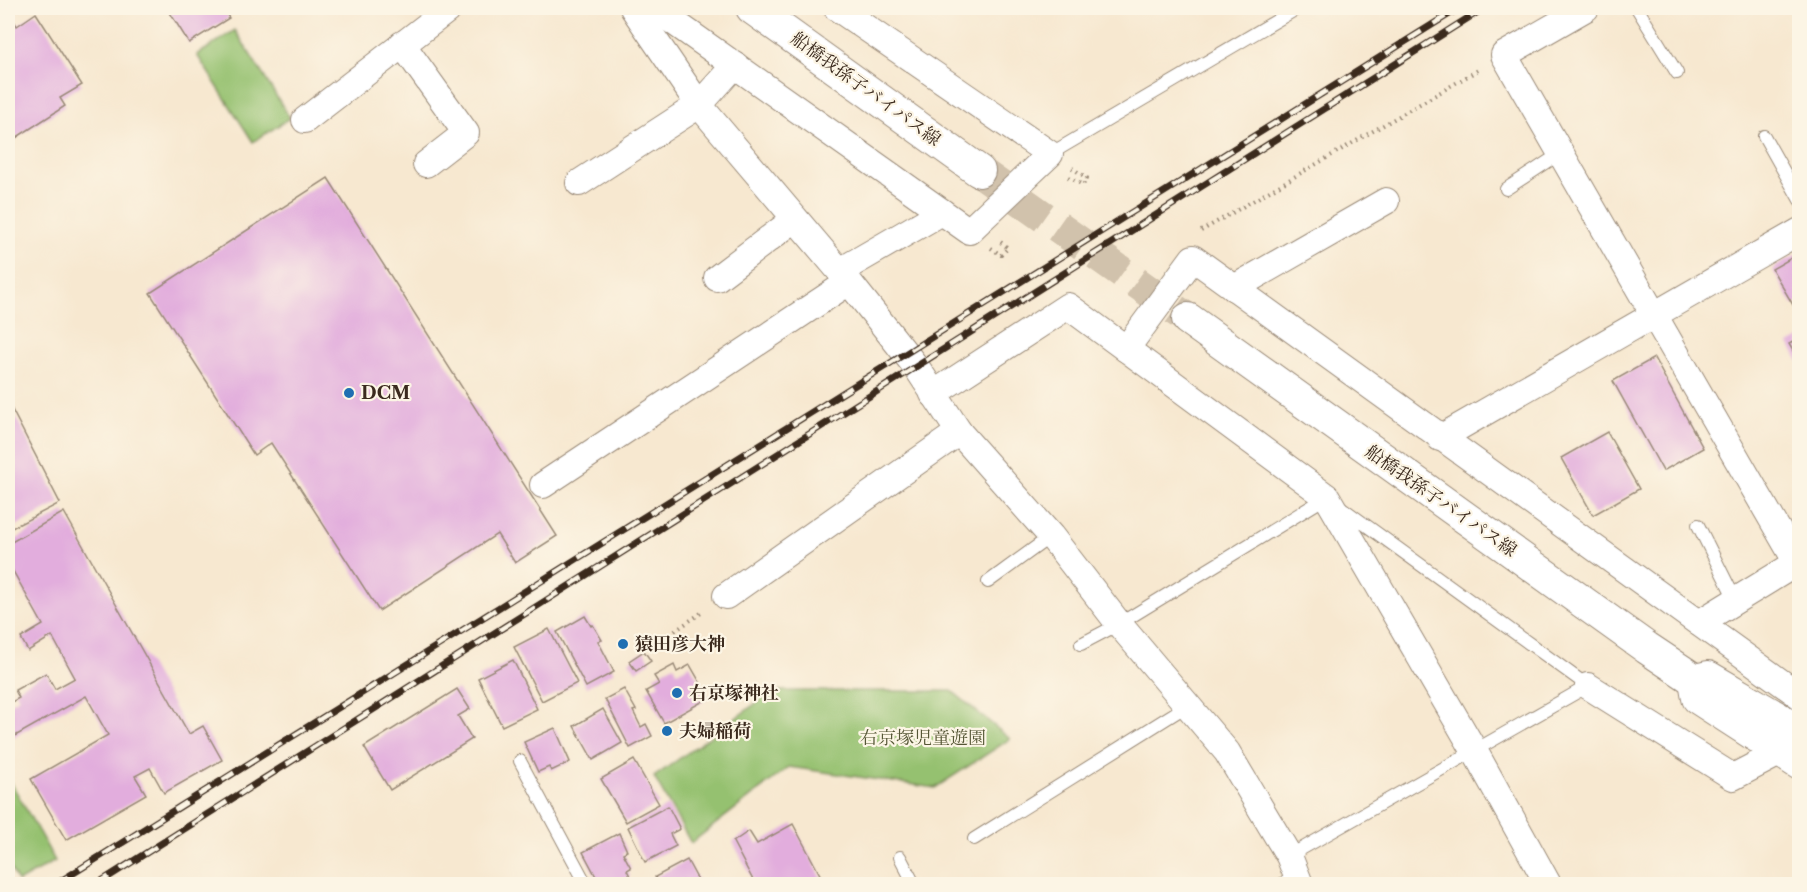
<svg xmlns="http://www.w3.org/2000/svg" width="1807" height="892" viewBox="0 0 1807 892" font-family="'Libre Caslon Text','Noto Serif JP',serif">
<rect width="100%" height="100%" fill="#fcf5e5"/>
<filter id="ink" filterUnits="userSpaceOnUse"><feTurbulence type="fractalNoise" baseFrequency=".0167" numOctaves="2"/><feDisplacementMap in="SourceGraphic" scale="12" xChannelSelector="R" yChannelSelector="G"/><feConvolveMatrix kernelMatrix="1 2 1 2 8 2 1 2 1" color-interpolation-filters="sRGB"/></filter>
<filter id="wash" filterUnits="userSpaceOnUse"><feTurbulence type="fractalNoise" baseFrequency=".008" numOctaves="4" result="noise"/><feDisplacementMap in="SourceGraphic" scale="24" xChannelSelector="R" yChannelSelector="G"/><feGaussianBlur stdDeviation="1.35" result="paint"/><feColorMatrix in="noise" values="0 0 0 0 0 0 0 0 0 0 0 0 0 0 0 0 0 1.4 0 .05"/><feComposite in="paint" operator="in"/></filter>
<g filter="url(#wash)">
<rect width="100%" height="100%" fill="#f7e8d0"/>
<g fill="#95c16f" stroke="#687646" stroke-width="1.5">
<path d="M235,30l55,88 -37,24 -56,-87z"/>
<path d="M773,691h179l58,48 -75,49 -146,-21 -98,76 -37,-66z"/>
<path d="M8,777l47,84 -37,21 -10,-19z"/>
</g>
<g id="blocks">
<g fill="#e2addd">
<path d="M167,8h56l6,10 -40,25z"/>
<path d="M36,13l46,72 -22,13 5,8 -57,37v-126l2,-2 7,11z"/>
<path d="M328,178l229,358 -42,27 -18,-29 -118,77 -108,-168 -17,12 -104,-162z"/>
<path d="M1800,253v48l-7,4 -21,-36z"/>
<path d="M1800,338v25l-11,-19z"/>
<path d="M1654,358l49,90 -40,23 -50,-90z"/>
<path d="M8,402l52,101 -52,27z"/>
<path d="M1607,432l32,57 -46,26 -32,-57z"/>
<path d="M64,512l125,222 14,-8 19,34 -58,33 -14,-25 -15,8 11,18 -80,46 -35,-61 77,-44 -22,-39 -78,44v-36l11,-6 -4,-8 31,-17 9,16 20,-11 -23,-42 -24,15 -7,-13 22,-13 -35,-63v-18z"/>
<path d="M585,616l6,10 2,-1 9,15 -4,1 16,31 -28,15 -29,-55z"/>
<path d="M549,629l28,54 -35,18 -28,-54z"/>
<path d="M644,651l7,10 -15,10 -7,-10z"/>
<path d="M513,660l24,49 -35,17 -24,-48z"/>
<path d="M674,665l3,7 13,-7 19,33 -45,25 -18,-32 13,-7 -5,-8z"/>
<path d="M457,689l13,20 -12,7 14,23 -82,51 -26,-43z"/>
<path d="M624,689l12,21 -3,1 8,16 5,-3 6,12 -22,12 -25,-49z"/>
<path d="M603,709l19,34 -29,17 -19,-34z"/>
<path d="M555,728l15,34 -19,9 -2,-4 -11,5 -14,-30z"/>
<path d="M634,760l25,44 -33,18 -25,-43z"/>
<path d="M668,806l12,23 -10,5 6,12 -31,16 -17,-35z"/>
<path d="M793,824l32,60h-70l-22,-42 16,-11 8,13z"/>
<path d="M619,833l8,18 -4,2 8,15 -4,2 3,6 -16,8h-14l-17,-32z"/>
<path d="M687,860l13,24h-41l-4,-7z"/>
</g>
</g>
</g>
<g filter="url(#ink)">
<use href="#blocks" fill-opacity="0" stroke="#998977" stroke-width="1.5"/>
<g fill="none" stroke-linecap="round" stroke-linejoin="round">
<path stroke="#d1c2ac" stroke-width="32" stroke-dasharray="32 16" stroke-linecap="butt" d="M979,171l209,148"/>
<defs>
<g id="service">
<path d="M1637,8l40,65"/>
<path d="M1764,136l36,64"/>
<path d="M1050,154l248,-146"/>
<path d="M1506,189l55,-36"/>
<path d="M1698,525l38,76"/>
<path d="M988,582l63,-46"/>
<path d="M1081,644l38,-20 208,-127 261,189 -299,170"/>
<path d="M520,761l66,123"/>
<path d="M974,839l214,-134"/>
<path d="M900,857l14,27"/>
<path d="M1281,884l17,-6"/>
</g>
<g id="minor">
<path d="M633,8l66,97 150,177 68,86 42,64"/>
<path d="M654,8l315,223 81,-77 -213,-146"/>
<path d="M1586,8l-82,47 296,513"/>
<path d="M402,44l64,89 -40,31"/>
<path d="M305,120l145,-112"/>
<path d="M579,183l120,-78 36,-40"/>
<path d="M840,271l102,-59"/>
<path d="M717,278l78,-59"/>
<path d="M1234,288l152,-87"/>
<path d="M1126,349l67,-91 607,438"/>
<path d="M933,394l135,-88 259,191 147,253 74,134"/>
<path d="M1440,438l360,-207"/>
<path d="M543,485l306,-203"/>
<path d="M726,596l233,-164 92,104 68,88 108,128 62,104 11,28"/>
<path d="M1699,623l101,-62"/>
<path d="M1588,686l145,91 46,-24"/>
</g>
<g id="tertiary">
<path d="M752,8l227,163"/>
<path d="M1188,319l459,329 48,32 13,-3 92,54"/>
<path d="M1695,680l3,18 102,66"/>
</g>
</defs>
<use href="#service" stroke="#998977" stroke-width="14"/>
<use href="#minor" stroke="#998977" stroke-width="28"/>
<use href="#tertiary" stroke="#998977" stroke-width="34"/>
<g stroke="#998977" stroke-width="4" stroke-dasharray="1.5 4.5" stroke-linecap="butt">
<path d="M1068,177l15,8 4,-7 -15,-10"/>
<path d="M1201,231l279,-162"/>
<path d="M991,248l10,7 7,-7 -10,-8"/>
<path d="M650,648l54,-37"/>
</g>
<use href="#service" stroke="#fff" stroke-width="12"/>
<use href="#minor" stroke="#fff" stroke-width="26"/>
<use href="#tertiary" stroke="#fff" stroke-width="32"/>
<defs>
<g id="rail">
<path d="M56,884l1403,-876"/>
<path d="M97,884l1387,-876"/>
</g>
</defs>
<use href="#rail" stroke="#3b2a1e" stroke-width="7"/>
<use href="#rail" stroke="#fcf5e5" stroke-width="4.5" stroke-dasharray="14" stroke-linecap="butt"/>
</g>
</g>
<g fill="#1f6fb2" stroke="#fcf5e5" stroke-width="2">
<circle cx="349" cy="393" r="6"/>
<circle cx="623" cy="644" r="6"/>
<circle cx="677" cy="693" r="6"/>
<circle cx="667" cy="731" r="6"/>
</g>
<g text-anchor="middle" stroke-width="4.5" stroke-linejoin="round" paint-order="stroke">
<g font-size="18" fill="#3b2a1e" stroke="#fcf5e5">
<text transform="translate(866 89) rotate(36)" y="6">船橋我孫子バイパス線</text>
<text transform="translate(1441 501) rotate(35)" y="6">船橋我孫子バイパス線</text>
</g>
<g font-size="18" font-weight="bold" fill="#3b2a1e" stroke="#fcf5e5" text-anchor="start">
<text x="361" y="399">DCM</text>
<text x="635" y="650">猿田彦大神</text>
<text x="689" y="699">右京塚神社</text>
<text x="679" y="737">夫婦稲荷</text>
</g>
<g font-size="18" fill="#565736" stroke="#fcf5e5">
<text x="923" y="744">右京塚児童遊園</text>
</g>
</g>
<rect width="1807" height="892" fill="none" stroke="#fcf5e5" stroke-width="30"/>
</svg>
